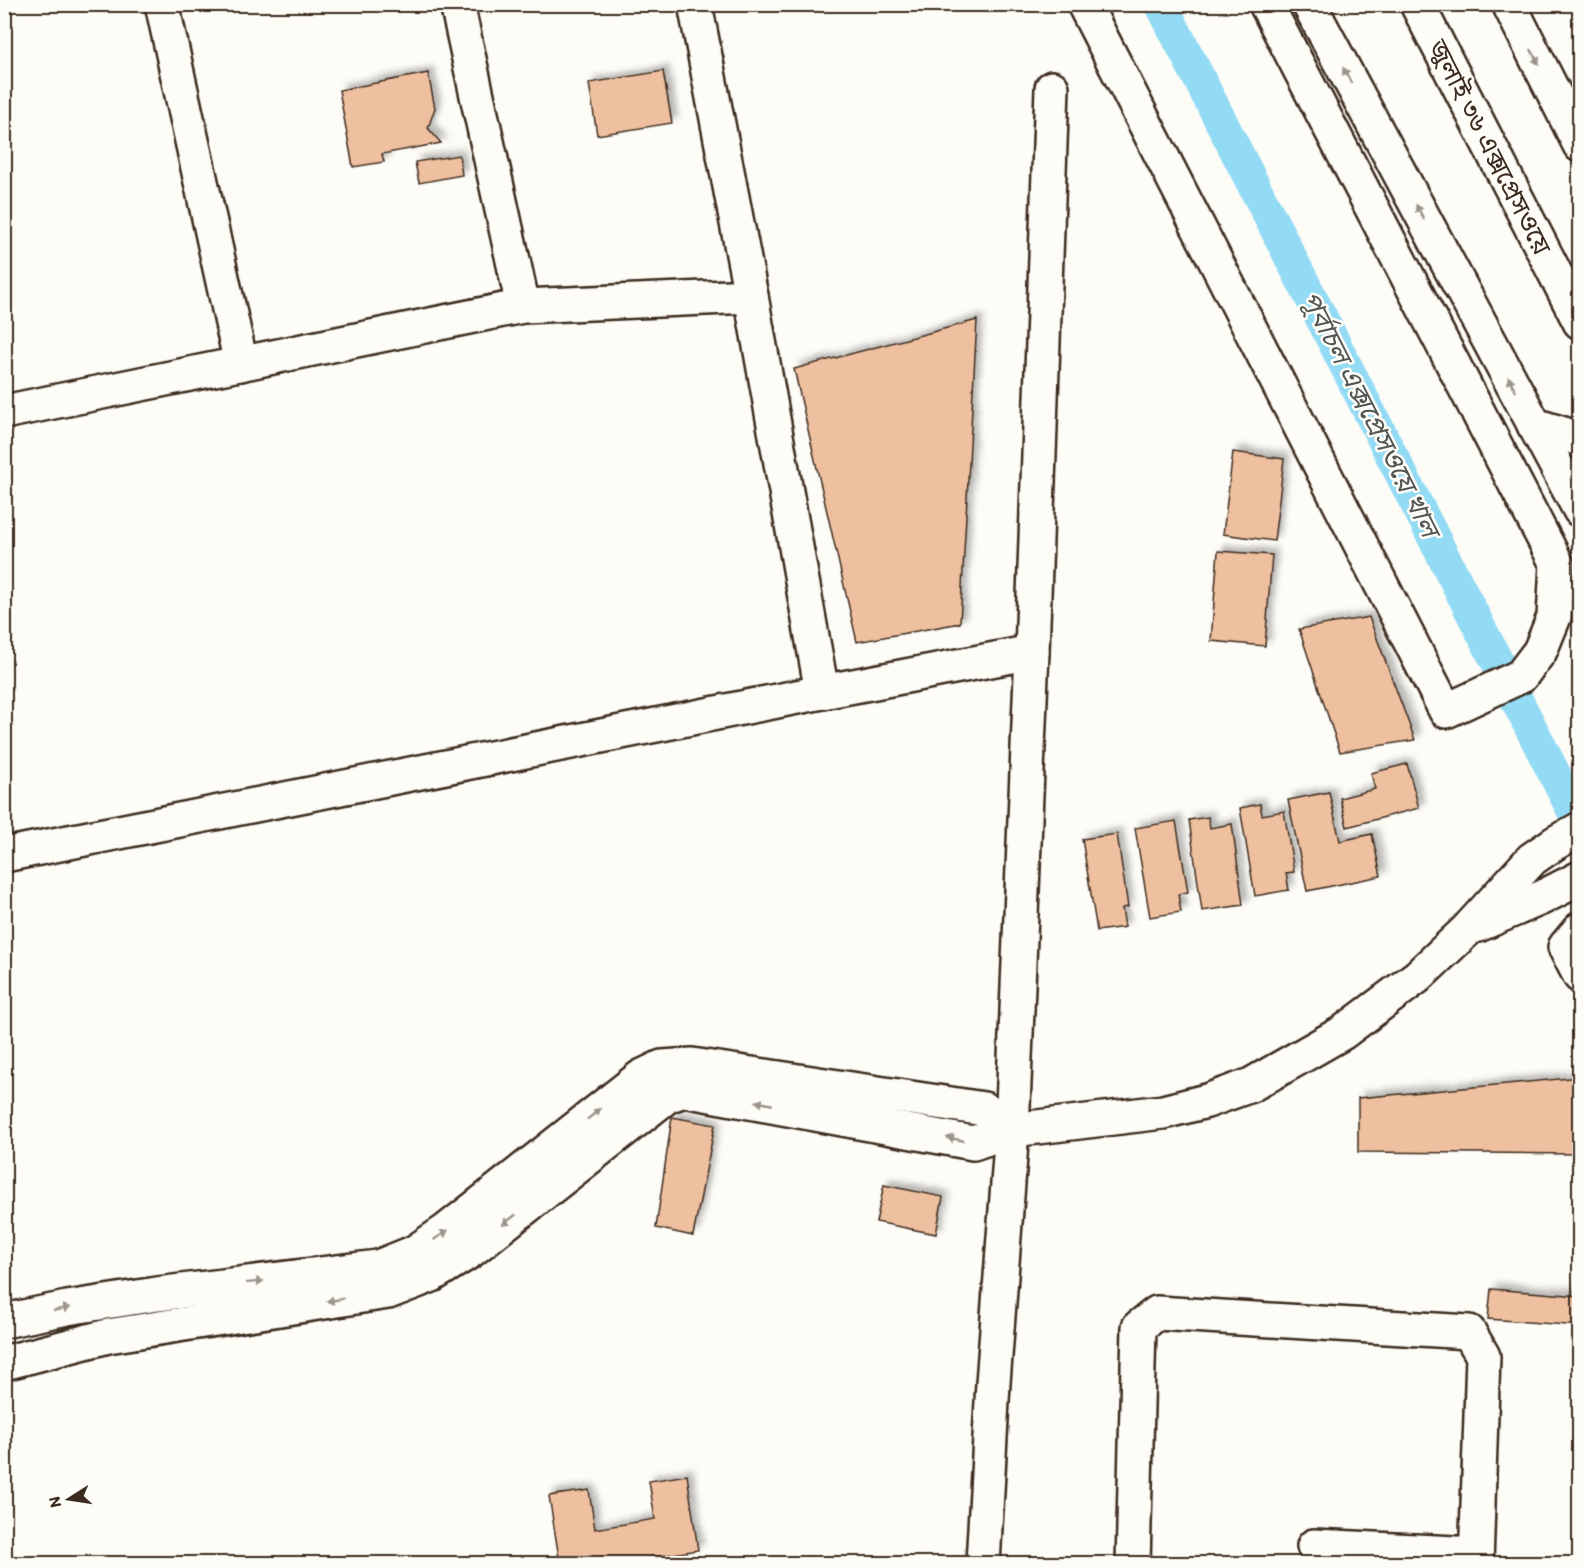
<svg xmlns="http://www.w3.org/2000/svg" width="1584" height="1568" viewBox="0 0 1584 1568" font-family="Itim,'Noto Sans Bengali',sans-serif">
<defs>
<filter id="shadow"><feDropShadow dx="5.5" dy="-5.5" stdDeviation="3" flood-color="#0004"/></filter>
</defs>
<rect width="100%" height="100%" fill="#fdfcf7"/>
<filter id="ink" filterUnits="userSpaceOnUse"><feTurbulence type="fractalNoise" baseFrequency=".0167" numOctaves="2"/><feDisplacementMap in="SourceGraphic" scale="12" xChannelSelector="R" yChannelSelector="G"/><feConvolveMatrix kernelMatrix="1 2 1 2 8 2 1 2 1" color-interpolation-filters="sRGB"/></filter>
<g filter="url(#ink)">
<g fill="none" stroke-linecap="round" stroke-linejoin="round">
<path stroke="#93dbf4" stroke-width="33" d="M1161,4l419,820"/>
</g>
<g fill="#efc09f" stroke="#3b2a1e" stroke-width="1.5" filter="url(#shadow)">
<path d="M663,71l9,52 -75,12 -8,-52z"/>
<path d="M428,73l7,35 -7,20 13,15 -59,11 2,8 -31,5 -14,-77z"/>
<path d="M459,155l3,20 -43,8 -4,-21z"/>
<path d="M977,320l-17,303 -103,19 -63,-273z"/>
<path d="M1233,452l51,7 -10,82 -51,-7z"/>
<path d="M1218,551l54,4 -7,91 -54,-5z"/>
<path d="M1369,617l46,123 -75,12 -41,-123z"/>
<path d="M1407,764l12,44 -72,19 -7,-29 35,-9 -4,-16z"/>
<path d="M1329,792l11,49 32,-7 9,42 -74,15 -19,-91z"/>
<path d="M1260,804l2,11 22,-4 10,61 -8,1 3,17 -34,6 -15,-88z"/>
<path d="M1208,817l2,11 22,-4 11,81 -41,6 -13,-91z"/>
<path d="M1176,821l12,71 -10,2 3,18 -31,5 -15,-89z"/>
<path d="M1117,834l11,73 -6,1 3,19 -28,4 -15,-92z"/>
<path d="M1580,1077v77l-222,-2v-54z"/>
<path d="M672,1117l43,8 -22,111 -37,-8z"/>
<path d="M884,1185l59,12 -7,37 -60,-12z"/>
<path d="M1491,1289l89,7v30l-92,-7z"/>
<path d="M687,1475l11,75 -86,14h-52l-11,-68 40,-6 6,39 60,-10 -6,-38z"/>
</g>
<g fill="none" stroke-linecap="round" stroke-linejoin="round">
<defs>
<g id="minor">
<path d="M162,4l79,360"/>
<path d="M457,4l66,302"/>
<path d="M1084,4l362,707 75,-35 19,-25 14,-34 3,-53 -291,-560"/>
<path d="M4,412l519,-106 228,-10"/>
<path d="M822,692l210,-40"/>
<path d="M4,855l818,-163 -71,-396 -56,-292"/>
<path d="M1478,925l63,-27 39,-20"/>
<path d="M1580,929l-15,18 15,29"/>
<path d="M4,1321l63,-13 90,-14 221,-27 37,-15 31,-21 195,-154 21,-10 30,-2 292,44 28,21"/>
<path d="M4,1363l104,-27 280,-44 44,-17 37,-23 198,-156 17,-6 289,53 39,-13 151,-18 44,-11 44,-16 91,-52 75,-56 50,-47 65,-71 23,-16 25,-14"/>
<path d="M1314,1546l162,8"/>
<path d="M983,1564l10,-181 19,-253 20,-478 20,-564"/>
<path d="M1133,1564l6,-237 18,-14 312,19 14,24 -7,208"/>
</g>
<g id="major">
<path d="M1309,4l271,506"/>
<path d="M1534,425l46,14"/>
</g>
<g id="highway">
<path d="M1417,4l163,318"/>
<path d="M1509,4l71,141"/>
</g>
</defs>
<use href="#minor" stroke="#3b2a1e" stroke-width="38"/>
<use href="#major" stroke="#3b2a1e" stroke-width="38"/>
<use href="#highway" stroke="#3b2a1e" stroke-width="38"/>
<use href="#minor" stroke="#fdfcf7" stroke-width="33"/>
<use href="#major" stroke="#fdfcf7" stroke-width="33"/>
<use href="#highway" stroke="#fdfcf7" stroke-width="33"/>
</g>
<defs><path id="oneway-solid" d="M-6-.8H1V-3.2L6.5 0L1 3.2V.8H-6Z" transform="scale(1.5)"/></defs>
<g fill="#9c938a">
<use href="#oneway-solid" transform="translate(1535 57) rotate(63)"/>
<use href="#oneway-solid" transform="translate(1347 75) rotate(-118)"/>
<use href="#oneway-solid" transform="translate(1420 212) rotate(-118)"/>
<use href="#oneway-solid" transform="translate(1512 384) rotate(-118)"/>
<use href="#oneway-solid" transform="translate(764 1103) rotate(-169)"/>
<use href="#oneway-solid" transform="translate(594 1114) rotate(-39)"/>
<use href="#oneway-solid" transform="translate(955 1139) rotate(-169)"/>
<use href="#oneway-solid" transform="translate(509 1220) rotate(142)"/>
<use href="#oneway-solid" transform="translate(441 1235) rotate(-34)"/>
<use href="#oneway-solid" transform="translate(255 1282) rotate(-7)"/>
<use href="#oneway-solid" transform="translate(335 1300) rotate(171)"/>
<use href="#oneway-solid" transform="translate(62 1309) rotate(-11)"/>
</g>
</g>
<g text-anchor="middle" stroke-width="5" stroke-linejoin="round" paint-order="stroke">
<g font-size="26" fill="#3b2a1e" stroke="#fdfcf7">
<text transform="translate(1490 147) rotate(63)" y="9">জুলাই ৩৬ এক্সপ্রেসওয়ে</text>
</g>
<g font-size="27" font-style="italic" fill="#515654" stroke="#fdfcf7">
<text transform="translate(1370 414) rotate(63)" y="9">পূর্বাচল এক্সপ্রেসওয়ে খাল</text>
</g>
</g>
<rect width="1584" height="1568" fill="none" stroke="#fdfcf7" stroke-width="24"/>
<rect x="12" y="12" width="1560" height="1544" fill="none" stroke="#3b2a1e" stroke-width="2" filter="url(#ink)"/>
<g transform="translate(69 1499) rotate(258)" stroke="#fdfcf7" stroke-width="4.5" paint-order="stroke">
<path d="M0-4.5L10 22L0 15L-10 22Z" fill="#3b2a1e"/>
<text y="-9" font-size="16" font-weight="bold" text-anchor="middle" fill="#3b2a1e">N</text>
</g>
</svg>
